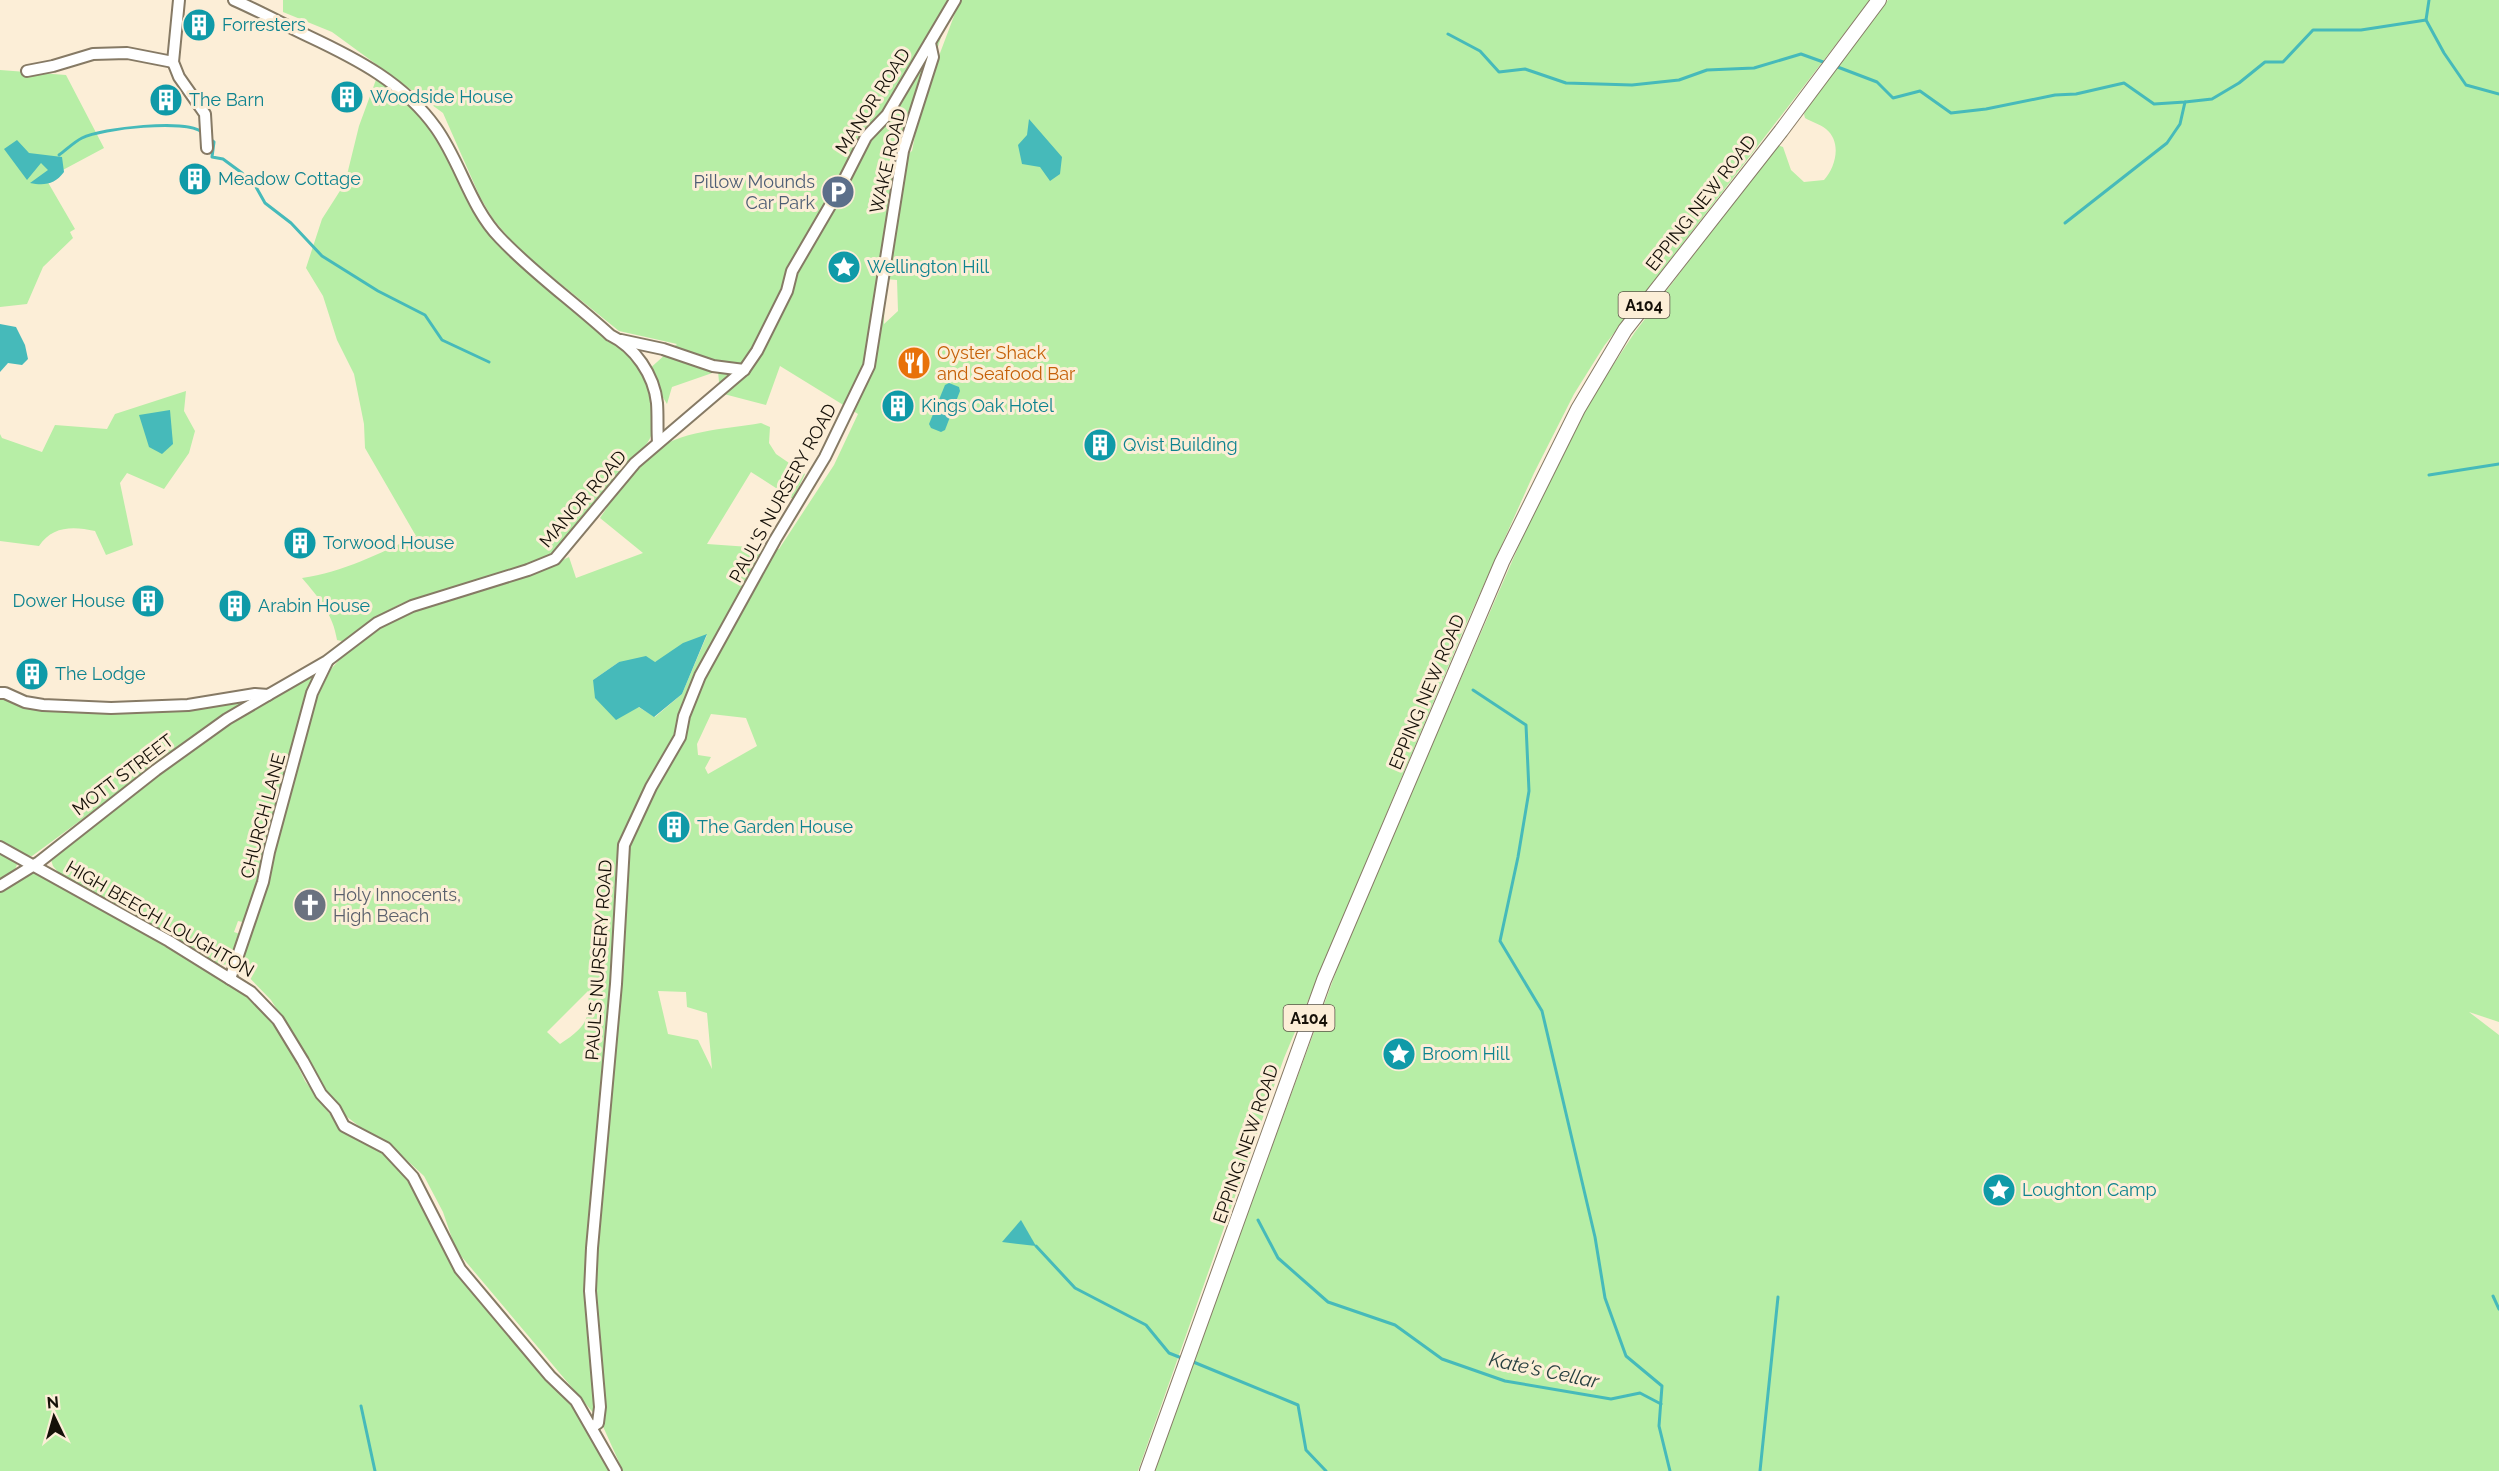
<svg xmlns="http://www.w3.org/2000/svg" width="2499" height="1471" viewBox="0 0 2499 1471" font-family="Raleway,sans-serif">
<rect width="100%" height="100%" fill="#fceed7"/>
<g fill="#b7eea6" fill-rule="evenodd">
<path d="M283,0h670l-34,106 -35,65 28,-20 10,-50 38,-101h910l-266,346 -30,48 -40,79 -70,156 -180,429 -146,413h-515l-22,-49 -145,-172 -13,-38 -19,-36 -26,-24 -29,-18 -32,-25 -15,-19 -26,-50 -25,-40 -29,-30v-6l29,-98 43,-162 17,-35 22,-24 36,-28 159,-50 21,-10 7,21 67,-25 -43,-35c15,-22 29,-46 49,-63 31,-26 75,-25 112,-32l9,4 -1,16 7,11 29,20 -12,25 -42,-27 -44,72 72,5 55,-84 24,-51 -78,-48 -14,39 -46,-12 -2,-22 -46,16 -5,17 -20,-33 30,-27 -58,-13 -99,-80 -27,-32 -13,-22 -37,-84 -111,-81 -49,-20zM885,279l12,1 1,31 -14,13zM707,635l-25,59 -27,23 -62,-37 26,-18h36zM711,714l35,4 11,28 -49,28 -3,-6 6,-11 -13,-2 -1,-11zM588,991c3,30 -4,37 -28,53l-13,-12zM658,991l28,1 1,15 20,6 5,56 -14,-29 -30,-6z"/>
<path d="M1888,0h611v1022l-30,-10 30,23v436h-1346l198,-540 193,-443 40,-79 51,-77 142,-187 6,2 8,23 13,12 20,-2c12,-13 18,-38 2,-51 -6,-5 -14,-7 -21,-11l-1,-4 8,-18z"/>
<path d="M0,70l66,5 38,73 -58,31 29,50 -5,3 3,6 -30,29 -16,37 -27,3z"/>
<path d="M377,77l35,30 22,23 50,95 144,127c5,5 11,11 15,17 11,16 15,49 8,67 -4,11 -14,16 -21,24 -33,37 -48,76 -93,103l-137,41 -27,15 -27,23 -9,-2c-4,-26 -18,-42 -35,-62 41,-6 77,-24 114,-42l-51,-88 -1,-24 -10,-50 -17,-34 -14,-44 -17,-28 16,-49 23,-36 14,-57z"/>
<path d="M186,391l-2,20 11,20 -6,22 -25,36 -37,-16 -7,10 13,62 -27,10 -11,-24c-22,-5 -43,-5 -56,15l-39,-5v-107l2,4 40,14 13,-27 52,4 8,-15z"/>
<path d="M317,673l-38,127 -32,123 -9,-2 -4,11 9,3c-5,12 -9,36 -26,28l-158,-90 -6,-7 -2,-6 3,-7 118,-93 84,-54z"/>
<path d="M0,697l38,10 216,-9 -68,45 -154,113 -10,-1 -22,-12z"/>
<path d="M0,849l18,13 -4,10 -14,9z"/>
<path d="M35,871l61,31 143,88 29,26 18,25 19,40 27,36 58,42 18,17 39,76 130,156 34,63h-611v-581l22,-17z"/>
</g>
<g fill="#46baba">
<path d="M1029,119l33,38 -2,17 -10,7 -10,-14 -18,-3 -4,-19 9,-10z"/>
<path d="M17,140l12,13 33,4 2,15c-9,12 -19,14 -34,11l18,-13 -7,-7 -14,17 -23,-31z"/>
<path d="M0,324l16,3 9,18 3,14 -6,6 -14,-2 -8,9z"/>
<path d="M949,383l10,4 1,4 -15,39 -4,2 -10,-4 -2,-4 16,-39z"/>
<path d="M170,410l3,34 -11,10 -13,-7 -10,-32z"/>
<path d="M707,634l-25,60 -28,23 -15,-10 -23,13 -21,-22 -2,-18 26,-18 27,-6 9,6 28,-19z"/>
<path d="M1021,1220l15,26 -34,-4z"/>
</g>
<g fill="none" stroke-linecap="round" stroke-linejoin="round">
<g stroke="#46baba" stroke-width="3">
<path d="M2429,0l-3,20 18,33 22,32 33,9"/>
<path d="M1448,34l32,17 19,21 26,-3 41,14 66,2 47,-5 28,-10 47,-2 47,-14 25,9"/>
<path d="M1835,66l42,16 16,16 27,-7 31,22 35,-4 69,-14 21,-1 48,-11 30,21 31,-2 27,-3 27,-16 26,-21h18l30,-32h48l65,-10"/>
<path d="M210,139l4,3 -2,15 11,2 19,14 14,14 9,16 26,20 31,33 56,35 47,24 17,25 47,22"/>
<path d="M59,155c7,-5 15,-13 23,-17 20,-10 104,-19 120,-6"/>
<path d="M2065,223l102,-80 13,-19 5,-22"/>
<path d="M2429,475l70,-11"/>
<path d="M1473,690l53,35 3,66 -11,66 -18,84 42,70 53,226 10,61 21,58 36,30 -3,40 11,45"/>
<path d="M1258,1220l20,38 50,44 67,23 47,34 63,22 106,18 29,-6 21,11"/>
<path d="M1036,1246l39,42 71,37 23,28 15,6"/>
<path d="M2493,1296l6,13"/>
<path d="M1191,1361l107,44 8,45 20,21"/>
<path d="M361,1406l14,65"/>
<path d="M1760,1471l18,-174"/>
</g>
<defs>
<g id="minor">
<path d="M179,0l-6,62 6,15 26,37 2,34"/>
<path d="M234,0c25,11 49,24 74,36 49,23 96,47 128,92 25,35 34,79 64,110 33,35 74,64 110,97 25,12 44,40 47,68 1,13 0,26 1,39"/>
<path d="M27,71l26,-5 40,-12 34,-1 46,9"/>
<path d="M621,340l42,9 50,17 31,4"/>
<path d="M0,693h5l20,9 18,3 68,3 77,-3 67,-11 13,1 59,-34 50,-38 35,-17 116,-36 27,-11 80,-96 109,-93 13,-19 30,-60 5,-20 46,-79 28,-55 21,-22 68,-115"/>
<path d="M0,847l169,94 82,51 27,28 25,41 18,33 14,15 9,17 42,22 27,29 47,92 90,107 26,25 40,70"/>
<path d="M0,886l39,-24 117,-92 71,-51 41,-24"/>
<path d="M230,979l33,-97 6,-30 43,-159 15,-31"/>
<path d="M592,1427l6,-4 2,-16 -10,-116 2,-43 24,-264 8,-139 27,-58 29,-50 4,-21 16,-40 75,-136 50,-83 44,-91 34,-215 30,-94 -3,-14"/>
</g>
<path id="major" d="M1147,1471l177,-491 178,-418 76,-153 47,-79 156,-199 98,-131"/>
</defs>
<use href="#minor" stroke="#867a65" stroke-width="14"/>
<use href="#major" stroke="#867a65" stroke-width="16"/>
<use href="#minor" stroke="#fff" stroke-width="10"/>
<use href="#major" stroke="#fff" stroke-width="14"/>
</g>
<defs>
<symbol id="building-disc" viewBox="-11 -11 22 22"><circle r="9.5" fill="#0f9aa8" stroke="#fceed7"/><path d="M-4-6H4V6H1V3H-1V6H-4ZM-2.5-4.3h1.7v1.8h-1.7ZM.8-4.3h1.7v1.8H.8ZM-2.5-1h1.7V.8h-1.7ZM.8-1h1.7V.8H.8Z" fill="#fff"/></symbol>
<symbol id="parking-disc" viewBox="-11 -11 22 22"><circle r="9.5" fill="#5c6f8a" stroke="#fceed7"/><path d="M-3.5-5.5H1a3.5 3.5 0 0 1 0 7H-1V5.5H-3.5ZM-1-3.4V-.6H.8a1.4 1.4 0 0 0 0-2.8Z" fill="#fff"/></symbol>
<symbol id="sight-disc" viewBox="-11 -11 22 22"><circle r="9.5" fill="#0f9aa8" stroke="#fceed7"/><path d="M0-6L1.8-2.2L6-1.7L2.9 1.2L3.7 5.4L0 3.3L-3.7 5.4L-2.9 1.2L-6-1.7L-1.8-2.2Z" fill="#fff"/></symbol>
<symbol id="restaurant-disc" viewBox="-11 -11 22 22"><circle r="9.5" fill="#e8710a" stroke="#fceed7"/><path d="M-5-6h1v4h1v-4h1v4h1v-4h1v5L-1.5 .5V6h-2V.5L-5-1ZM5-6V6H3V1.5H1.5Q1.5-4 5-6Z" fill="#fff"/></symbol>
<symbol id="church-disc" viewBox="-11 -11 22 22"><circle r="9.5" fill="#6b7280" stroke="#fceed7"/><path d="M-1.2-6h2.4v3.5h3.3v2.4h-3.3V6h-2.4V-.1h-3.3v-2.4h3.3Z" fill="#fff"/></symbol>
</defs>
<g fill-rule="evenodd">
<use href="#building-disc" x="180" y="6" width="38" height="38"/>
<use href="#building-disc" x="328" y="78" width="38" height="38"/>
<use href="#building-disc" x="147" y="81" width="38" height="38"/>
<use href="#building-disc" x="176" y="160" width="38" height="38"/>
<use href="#parking-disc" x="819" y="173" width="38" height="38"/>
<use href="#sight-disc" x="825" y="248" width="38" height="38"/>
<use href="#restaurant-disc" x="895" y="344" width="38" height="38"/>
<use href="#building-disc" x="879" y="387" width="38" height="38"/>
<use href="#building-disc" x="1081" y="426" width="38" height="38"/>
<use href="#building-disc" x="281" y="524" width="38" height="38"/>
<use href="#building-disc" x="129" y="582" width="38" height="38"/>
<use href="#building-disc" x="216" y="587" width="38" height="38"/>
<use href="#building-disc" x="13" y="655" width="38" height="38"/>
<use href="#building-disc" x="655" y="808" width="38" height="38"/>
<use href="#church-disc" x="291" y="886" width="38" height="38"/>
<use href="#sight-disc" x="1380" y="1035" width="38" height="38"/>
<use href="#sight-disc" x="1980" y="1171" width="38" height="38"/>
</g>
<g text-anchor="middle" stroke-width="6" stroke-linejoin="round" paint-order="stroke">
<g fill="#fceed7" stroke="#5a5346" stroke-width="1.5">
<rect x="1618.5" y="292" width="51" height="26" rx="4.5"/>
<rect x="1283.5" y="1005" width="51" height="26" rx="4.5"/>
</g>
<g font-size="16" font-weight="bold" fill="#151008">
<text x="1644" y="311">A104</text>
<text x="1309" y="1024">A104</text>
</g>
<g font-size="18" fill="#0d838f" stroke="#fceed7" text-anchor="start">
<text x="222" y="31">Forresters</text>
<text x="370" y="103">Woodside House</text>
<text x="189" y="106">The Barn</text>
<text x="218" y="185">Meadow Cottage</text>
<text x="867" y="273">Wellington Hill</text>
<text x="921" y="412">Kings Oak Hotel</text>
<text x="1123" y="451">Qvist Building</text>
<text x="323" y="549">Torwood House</text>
<text x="125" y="607" text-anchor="end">Dower House</text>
<text x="258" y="612">Arabin House</text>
<text x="55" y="680">The Lodge</text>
<text x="697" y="833">The Garden House</text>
<text x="1422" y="1060">Broom Hill</text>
<text x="2022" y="1196">Loughton Camp</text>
</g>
<g font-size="18" fill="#151008" stroke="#fceed7">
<text transform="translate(873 101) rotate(-57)" y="6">MANOR ROAD</text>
<text transform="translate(888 161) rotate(-77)" y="6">WAKE ROAD</text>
<text transform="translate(1701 203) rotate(-52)" y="6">EPPING NEW ROAD</text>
<text transform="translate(783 493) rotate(-61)" y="6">PAUL'S NURSERY ROAD</text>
<text transform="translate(583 499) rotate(-49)" y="6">MANOR ROAD</text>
<text transform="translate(1427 692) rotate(-67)" y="6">EPPING NEW ROAD</text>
<text transform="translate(123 775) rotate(-37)" y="6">MOTT STREET</text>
<text transform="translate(263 816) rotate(-75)" y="6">CHURCH LANE</text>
<text transform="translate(160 919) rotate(30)" y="6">HIGH BEECH LOUGHTON</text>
<text transform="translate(599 960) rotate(-86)" y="6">PAUL'S NURSERY ROAD</text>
<text transform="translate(1246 1144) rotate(-71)" y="6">EPPING NEW ROAD</text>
</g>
<g font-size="18" fill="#4e5e75" stroke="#fceed7" text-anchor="end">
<text x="815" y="188">Pillow Mounds<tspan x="815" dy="21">Car Park</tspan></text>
</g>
<g font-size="18" fill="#c56008" stroke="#fceed7" text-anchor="start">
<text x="937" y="359">Oyster Shack<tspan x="937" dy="21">and Seafood Bar</tspan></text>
</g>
<g font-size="18" fill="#5b616d" stroke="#fceed7" text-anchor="start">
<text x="333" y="901">Holy Innocents,<tspan x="333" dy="21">High Beach</tspan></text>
</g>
<g font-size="20" font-style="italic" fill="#263f3f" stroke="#fceed7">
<text transform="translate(1544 1370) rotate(12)" y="7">Kate's Cellar</text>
</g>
</g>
<g transform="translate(54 1417) rotate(355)" stroke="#fceed7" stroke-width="4.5" paint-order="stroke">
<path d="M0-4.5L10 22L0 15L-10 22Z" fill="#151008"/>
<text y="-9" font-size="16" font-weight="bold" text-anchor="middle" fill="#151008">N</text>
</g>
</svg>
